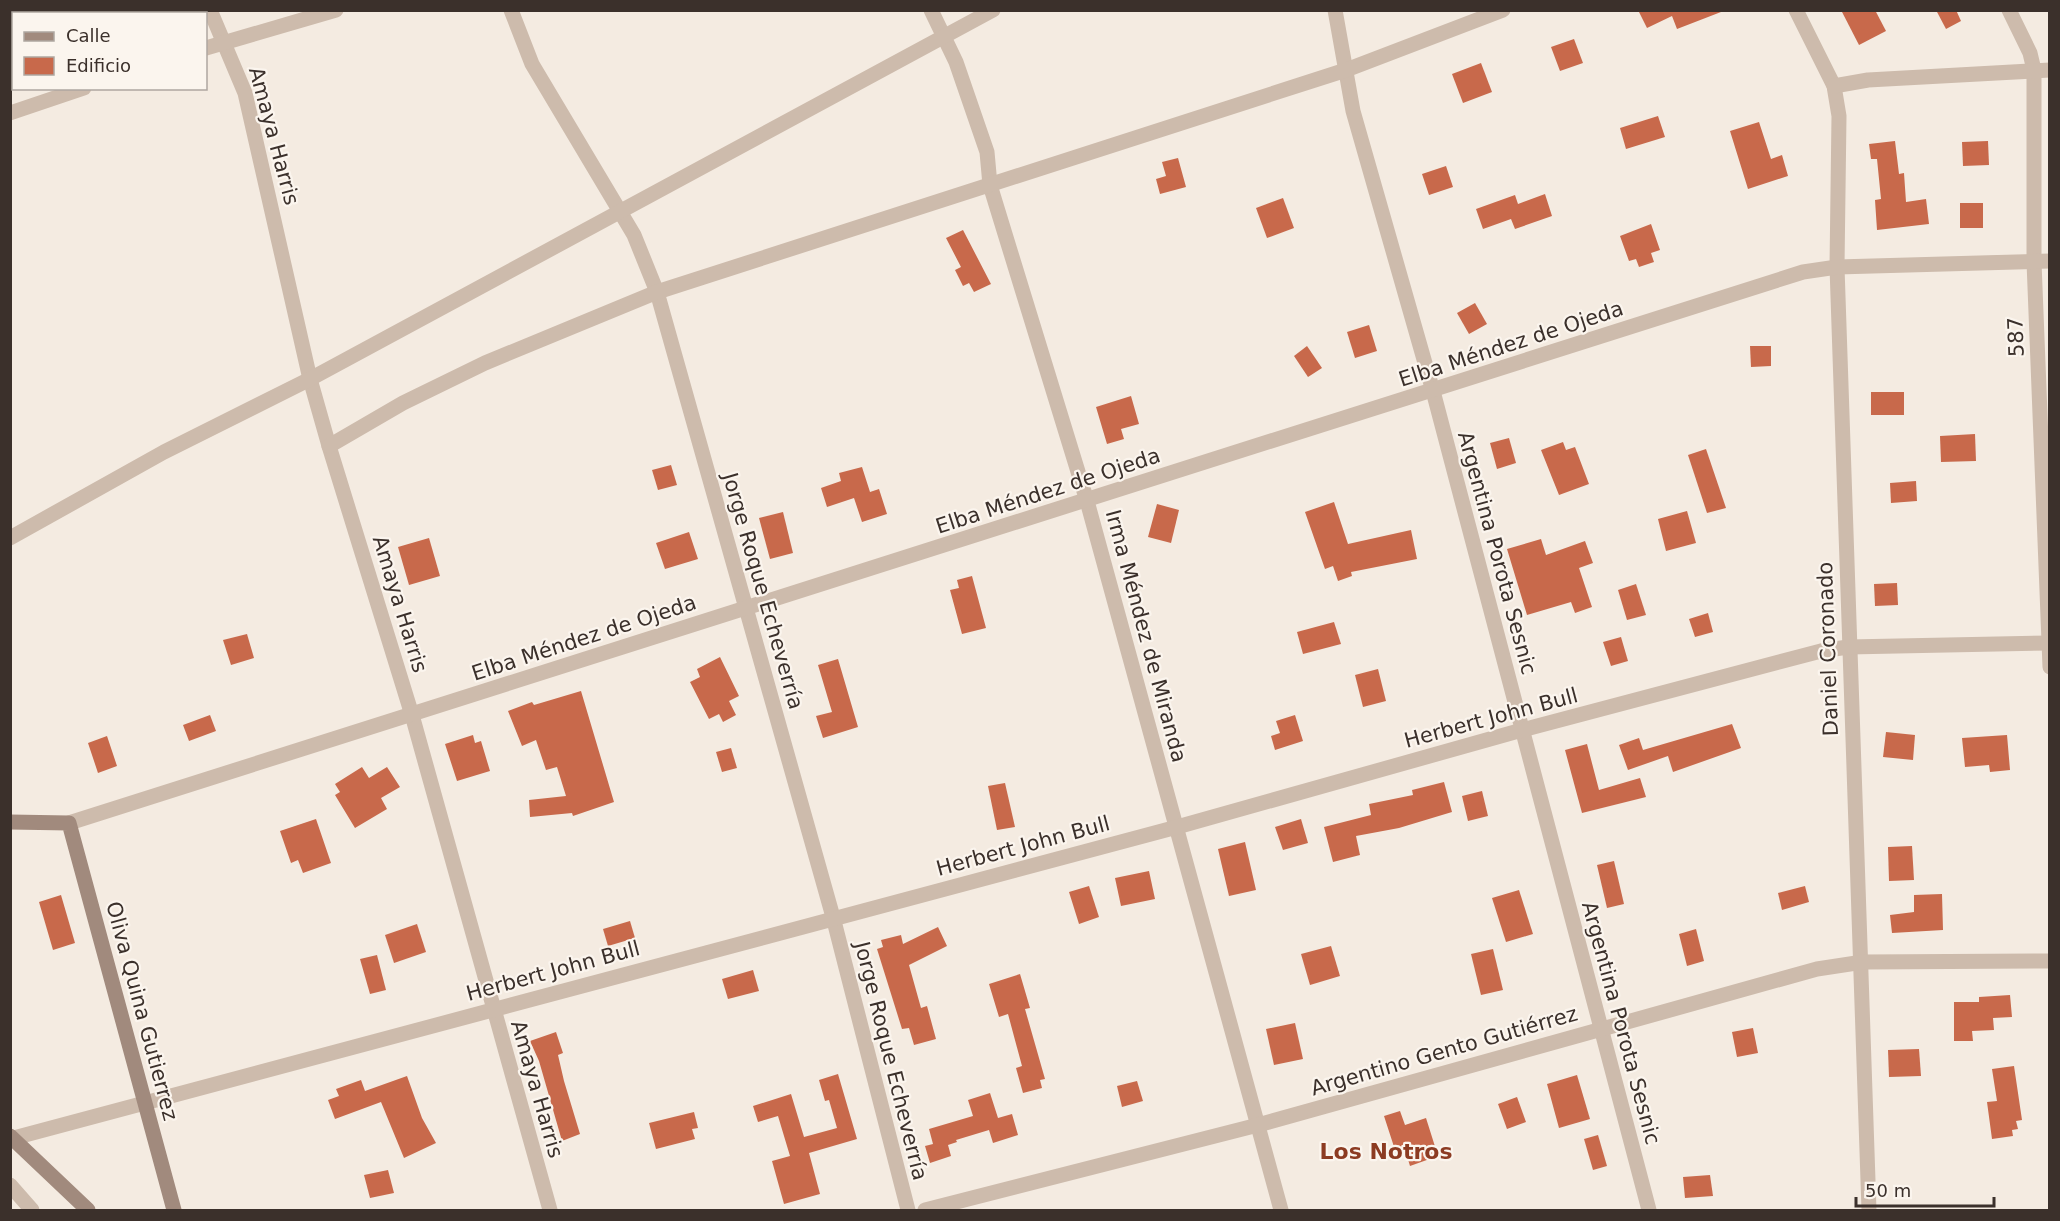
<svg xmlns="http://www.w3.org/2000/svg" width="2060" height="1221" viewBox="0 0 2060 1221" font-family="'DejaVu Sans',sans-serif">
<rect width="100%" height="100%" fill="#f4ebe1"/>
<g fill="#c8694b">
<path d="M1638,10h83v2l-44,17 -5,-13 -25,12z"/>
<path d="M1841,10h34l11,21 -27,14z"/>
<path d="M1936,10h20l5,11 -15,8z"/>
<path d="M1574,39l9,24 -23,8 -9,-24z"/>
<path d="M1481,63l11,29 -29,11 -11,-29z"/>
<path d="M1658,116l7,21 -39,12 -6,-21z"/>
<path d="M1759,122l12,37 11,-4 6,21 -40,13 -18,-58z"/>
<path d="M1895,141l4,33 5,-1 2,29 20,-3 3,25 -52,6 -2,-30 6,-1 -4,-40h-6l-2,-15z"/>
<path d="M1988,141l1,24 -26,1 -1,-24z"/>
<path d="M1178,158l8,29 -26,7 -4,-15 10,-3 -4,-14z"/>
<path d="M1446,166l7,21 -24,8 -7,-21z"/>
<path d="M1545,194l7,22 -37,13 -4,-10 -28,10 -7,-20 39,-14 3,9z"/>
<path d="M1283,198l11,30 -27,10 -11,-30z"/>
<rect x="1960" y="203" width="23" height="25"/>
<path d="M1651,224l9,26 -9,3 3,9 -15,5 -3,-8 -7,2 -9,-25z"/>
<path d="M963,230l28,54 -17,8 -5,-9 -6,3 -8,-16 6,-3 -15,-29z"/>
<path d="M1475,303l12,21 -18,10 -12,-21z"/>
<path d="M1369,325l8,26 -22,7 -8,-26z"/>
<path d="M1307,346l15,22 -14,9 -14,-21z"/>
<path d="M1750,346h21v20l-20,1z"/>
<rect x="1871" y="392" width="33" height="23"/>
<path d="M1131,396l8,28 -18,5 3,10 -17,5 -11,-37z"/>
<path d="M1975,434l1,27 -35,1 -1,-26z"/>
<path d="M1509,438l7,25 -19,6 -7,-26z"/>
<path d="M1563,442l3,8 9,-3 14,37 -30,11 -18,-45z"/>
<path d="M1706,449l20,59 -19,5 -19,-58z"/>
<path d="M671,465l6,20 -19,5 -6,-20z"/>
<path d="M862,467l8,25 9,-3 8,25 -25,8 -8,-24 -27,9 -6,-19 20,-7 -2,-8z"/>
<path d="M1916,481l1,20 -26,2 -1,-20z"/>
<path d="M1334,502l14,42 63,-14 6,29 -66,13 1,4 -14,5 -5,-15 -8,3 -20,-57z"/>
<path d="M1157,504l22,6 -8,33 -23,-6z"/>
<path d="M1687,511l9,32 -30,8 -8,-32z"/>
<path d="M783,512l10,41 -23,6 -11,-41z"/>
<path d="M689,532l9,27 -33,10 -9,-26z"/>
<path d="M429,538l11,38 -31,9 -11,-38z"/>
<path d="M1541,539l5,16 39,-14 8,22 -14,5 13,39 -17,6 -4,-11 -44,13 -20,-66z"/>
<path d="M972,576l14,52 -24,6 -12,-44 9,-2 -2,-8z"/>
<path d="M1897,583l1,22 -23,1 -1,-22z"/>
<path d="M1636,584l10,31 -19,5 -9,-30z"/>
<path d="M1708,613l5,19 -18,5 -6,-18z"/>
<path d="M1334,622l7,22 -38,10 -6,-22z"/>
<path d="M247,634l7,24 -23,7 -8,-25z"/>
<path d="M1621,637l7,24 -17,5 -8,-24z"/>
<path d="M720,657l19,39 -10,5 7,14 -13,7 -4,-8 -10,5 -19,-37 10,-5 -3,-8z"/>
<path d="M838,659l20,68 -35,11 -7,-22 16,-4 -14,-47z"/>
<path d="M1378,669l8,32 -23,6 -8,-32z"/>
<path d="M581,691l33,111 -41,14 -1,-3 -42,4 -1,-17 37,-4 -9,-29 -11,3 -10,-30 -14,6 -14,-35 24,-9 2,3z"/>
<path d="M210,715l6,16 -27,10 -6,-16z"/>
<path d="M1295,715l8,26 -28,9 -4,-14 9,-3 -4,-12z"/>
<path d="M1732,724l9,24 -68,24 -5,-16 -40,14 -9,-25 20,-7 4,12z"/>
<path d="M1886,732l29,3 -2,25 -30,-3z"/>
<path d="M473,735l2,8 6,-2 9,30 -33,10 -12,-37z"/>
<path d="M2007,735l3,35 -20,2 -1,-7 -24,2 -3,-29z"/>
<path d="M107,736l10,30 -19,7 -10,-30z"/>
<path d="M1587,744l12,46 41,-12 6,19 -64,16 -17,-63z"/>
<path d="M731,748l6,20 -15,4 -6,-20z"/>
<path d="M362,767l7,11 18,-11 13,20 -19,11 6,11 -32,19 -20,-33 5,-3 -5,-8z"/>
<path d="M1444,782l8,30 -53,16 -43,8 4,19 -27,7 -9,-35 47,-12 -2,-11 44,-9 -1,-5z"/>
<path d="M1005,783l10,44 -18,3 -9,-44z"/>
<path d="M1482,791l6,25 -20,5 -6,-25z"/>
<path d="M316,819l15,44 -28,10 -5,-13 -7,3 -11,-32z"/>
<path d="M1301,819l7,24 -25,7 -8,-23z"/>
<path d="M1245,842l11,48 -27,6 -11,-47z"/>
<path d="M1912,846l2,34 -25,1 -1,-34z"/>
<path d="M1614,861l10,43 -17,4 -10,-43z"/>
<path d="M1149,871l6,28 -34,7 -6,-28z"/>
<path d="M1089,886l10,31 -20,7 -10,-32z"/>
<path d="M1805,886l4,16 -27,8 -4,-17z"/>
<path d="M1519,890l14,44 -27,8 -14,-44z"/>
<path d="M1942,894l1,36 -51,3 -2,-18 24,-3v-17z"/>
<path d="M61,895l14,48 -22,7 -14,-48z"/>
<path d="M630,921l5,17 -27,8 -5,-17z"/>
<path d="M417,924l9,28 -32,11 -9,-28z"/>
<path d="M938,927l9,19 -38,19 12,43 6,-2 9,33 -22,6 -5,-17 -7,1 -25,-80 6,-2 -2,-7 20,-5 2,9z"/>
<path d="M1696,929l8,32 -17,5 -8,-32z"/>
<path d="M1331,946l9,30 -30,9 -9,-31z"/>
<path d="M1493,949l10,41 -22,5 -10,-41z"/>
<path d="M377,955l9,35 -16,4 -10,-35z"/>
<path d="M753,970l6,21 -31,8 -6,-20z"/>
<path d="M1020,974l10,34 -5,1 20,70 -5,1 2,8 -19,5 -7,-25 6,-2 -14,-52 -9,3 -10,-33z"/>
<path d="M2010,995l2,22 -19,1 1,12 -22,1 1,10h-19v-39h25v-5z"/>
<path d="M1295,1023l8,36 -29,6 -8,-36z"/>
<path d="M1753,1028l5,25 -21,4 -5,-25z"/>
<path d="M556,1032l7,21 -5,2 6,26 16,53 -18,7 -23,-80 -9,-20z"/>
<path d="M1919,1049l2,27 -32,1 -1,-27z"/>
<path d="M2014,1066l8,54 -6,1 2,8 -6,1 1,6 -21,3 -5,-37 10,-1 -5,-32z"/>
<path d="M838,1074l19,65 -48,14 11,41 -36,10 -12,-43 18,-5 -12,-40 -20,6 -5,-16 38,-12 13,43 33,-9 -8,-28 -4,1 -6,-21z"/>
<path d="M1577,1075l13,44 -31,9 -12,-44z"/>
<path d="M407,1076l15,42 14,25 -32,15 -23,-56 -46,17 -7,-19 11,-4 -3,-7 25,-9 4,11z"/>
<path d="M1137,1081l6,20 -21,6 -5,-21z"/>
<path d="M990,1093l8,25 14,-4 6,21 -25,8 -4,-13 -33,10 1,2 -9,3 3,11 -21,7 -5,-17 8,-2 -4,-15 44,-13 -5,-16z"/>
<path d="M1517,1097l9,25 -19,7 -9,-25z"/>
<path d="M1400,1111l5,14 21,-7 12,38 -28,10 -4,-13 -9,3 -13,-40z"/>
<path d="M694,1112l4,16 -6,1 3,10 -39,10 -7,-26z"/>
<path d="M1598,1135l9,31 -14,4 -9,-31z"/>
<path d="M388,1170l6,23 -24,5 -6,-23z"/>
<path d="M1710,1175l3,21 -28,2 -2,-21z"/>
</g>
<g fill="none" stroke-linecap="round" stroke-linejoin="round">
<g stroke="#cdbbac" stroke-width="15">
<path d="M210,10l35,83 65,286 19,67 83,269 138,495"/>
<path d="M511,10l21,54 102,171 23,57 176,625 75,293"/>
<path d="M931,10l25,52 31,90 3,33 97,316 194,709"/>
<path d="M1335,10l18,101 80,280 216,819"/>
<path d="M1796,10l38,76 5,30 -2,151 32,943"/>
<path d="M2009,10l21,43 4,17v192l16,405"/>
<path d="M206,48l130,-38"/>
<path d="M1834,86l34,-6 182,-10"/>
<path d="M10,113l74,-25"/>
<path d="M329,446l74,-43 82,-40 172,-71 689,-222 157,-60"/>
<path d="M10,538l154,-86 146,-73 683,-369"/>
<path d="M69,823l1734,-551 34,-5 213,-6"/>
<path d="M10,1139l1167,-312 345,-97 299,-79 27,-4 202,-4"/>
<path d="M10,1185l22,25"/>
<path d="M925,1210l333,-85 559,-156 46,-7 187,-1"/>
</g>
<g stroke="#a18a7d" stroke-width="15">
<path d="M10,822l59,1 105,387"/>
<path d="M10,1136l78,74"/>
</g>
</g>
<g text-anchor="middle" stroke-width="4.5" stroke-linejoin="round" paint-order="stroke">
<g font-size="21" fill="#3b302b" stroke="#fbf5ee">
<text transform="translate(274 136) rotate(75)" y="7">Amaya Harris</text>
<text transform="translate(2016 337) rotate(-92)" y="7">587</text>
<text transform="translate(1511 344) rotate(-18)" y="7">Elba Méndez de Ojeda</text>
<text transform="translate(1048 491) rotate(-18)" y="7">Elba Méndez de Ojeda</text>
<text transform="translate(1497 553) rotate(75)" y="7">Argentina Porota Sesnic</text>
<text transform="translate(763 591) rotate(74)" y="7">Jorge Roque Echeverría</text>
<text transform="translate(400 604) rotate(73)" y="7">Amaya Harris</text>
<text transform="translate(1146 636) rotate(75)" y="7">Irma Méndez de Miranda</text>
<text transform="translate(584 638) rotate(-18)" y="7">Elba Méndez de Ojeda</text>
<text transform="translate(1828 649) rotate(-92)" y="7">Daniel Coronado</text>
<text transform="translate(1491 718) rotate(-15)" y="7">Herbert John Bull</text>
<text transform="translate(1023 846) rotate(-15)" y="7">Herbert John Bull</text>
<text transform="translate(553 971) rotate(-15)" y="7">Herbert John Bull</text>
<text transform="translate(142 1011) rotate(75)" y="7">Oliva Quina Gutierrez</text>
<text transform="translate(1621 1023) rotate(75)" y="7">Argentina Porota Sesnic</text>
<text transform="translate(1444 1051) rotate(-16)" y="7">Argentino Gento Gutiérrez</text>
<text transform="translate(891 1061) rotate(76)" y="7">Jorge Roque Echeverría</text>
<text transform="translate(537 1089) rotate(74)" y="7">Amaya Harris</text>
</g>
<g font-size="22" font-weight="bold" fill="#8c3b22" stroke="#fbf5ee">
<text x="1386" y="1159">Los Notros</text>
</g>
</g>
<rect width="2060" height="1221" fill="none" stroke="#3b302b" stroke-width="24"/>
<rect x="12" y="12" width="195" height="78" fill="#fbf5ee" stroke="#aea6a0" stroke-width="1.5"/>
<rect x="24" y="32" width="30" height="9" fill="#a18a7d" stroke="#aea6a0" stroke-width="1.5"/>
<text x="66" y="42" font-size="18" fill="#3b302b">Calle</text>
<rect x="24" y="57" width="30" height="18" fill="#c8694b" stroke="#aea6a0" stroke-width="1.5"/>
<text x="66" y="72" font-size="18" fill="#3b302b">Edificio</text>
<path d="M1856 1197v9h138v-9" fill="none" stroke="#3b302b" stroke-width="3"/>
<text x="1865" y="1197" font-size="18" fill="#3b302b" stroke="#fbf5ee" stroke-width="4.5" paint-order="stroke">50 m</text>
</svg>
